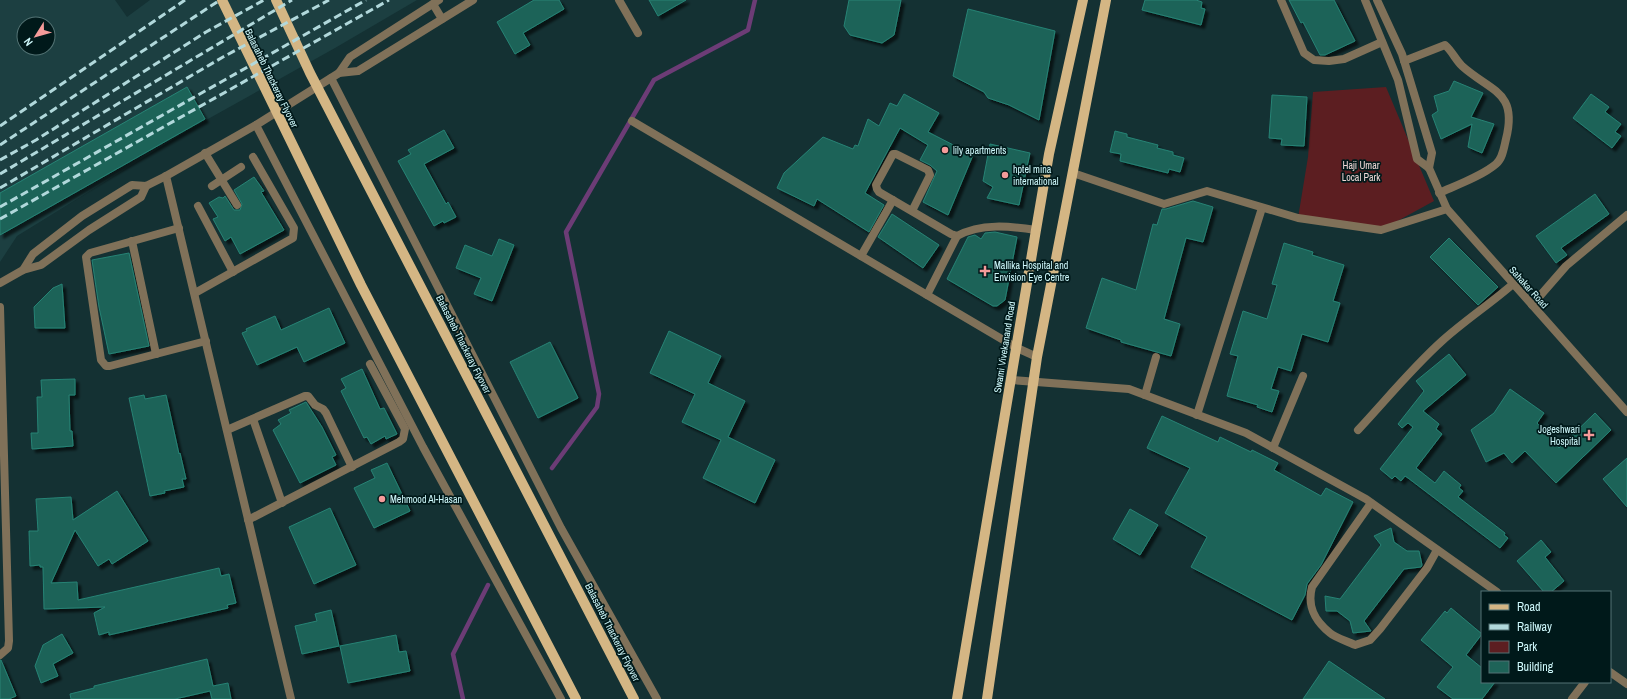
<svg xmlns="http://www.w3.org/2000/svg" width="1627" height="699" viewBox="0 0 1627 699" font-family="'Archivo Narrow',sans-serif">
<defs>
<filter id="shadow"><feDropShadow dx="3.5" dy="3.5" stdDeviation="1" flood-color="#0009"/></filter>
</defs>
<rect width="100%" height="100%" fill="#143133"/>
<path fill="#1c3f41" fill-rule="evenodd" d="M0,0h115l12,17 23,-17h267l-82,48 -145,81 -173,107 -17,26zM24,24h24v24h-24z"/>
<path fill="#5c1e21" d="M1386,87l48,114 -53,29 -83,-12 10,-61 5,-65z"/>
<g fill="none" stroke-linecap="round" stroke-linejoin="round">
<g stroke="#6c3c76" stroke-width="4.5">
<path d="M552,468l45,-61 2,-13 -33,-162 88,-152 94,-50 7,-30"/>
<path d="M463,699l-10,-45 35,-69"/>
</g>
</g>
<g fill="#1e6358" stroke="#268375" filter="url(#shadow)">
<path d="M534,0h25l5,9 -41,24 7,12 -15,9 -18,-32z"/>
<path d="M649,0h37l-28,16z"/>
<path d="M849,0h52l-7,35 -12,8 -32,-8 -6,-9z"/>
<path d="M1145,0h51l6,2 -1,6 4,1 -4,16 -59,-15z"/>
<path d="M1289,0h45l21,41 -30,14h-5l-17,-33 -2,1z"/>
<path d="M968,9l87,22 -16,89 -30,-15 -21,-7 -4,-6 -31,-16z"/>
<path d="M1454,81l29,12 -12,24 23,7 -12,29 -14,-6 4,-23 -31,15 -9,-24 6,-4 -4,-15 15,-5z"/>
<path d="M187,87l18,32 -205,116v-42z"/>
<path d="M904,94l35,19 -11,19 45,23 -25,60 -25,-13 14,-31 -7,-6 -10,-5 8,-15 -28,-17 -35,65 19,12 -15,27 -52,-33 -3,7 -37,-18 7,-15 39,-36 30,12 2,-4 3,1 10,-27 11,7 11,-23 7,3z"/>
<path d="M1591,94l18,13 -4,5 16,12 -6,8 6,4 -9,12 -39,-30z"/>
<path d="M1272,95l35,2 -3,49 -23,-1 1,-6 -13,-1z"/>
<path d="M444,130l10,18 -30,16 22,40 2,-2 8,15 -12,6 -1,-2 -9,5 -36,-65 13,-7 -3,-4z"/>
<path d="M1115,131l12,3v3l31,8 -1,3 16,4v3l11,3 -4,14 -11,-3 -1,4 -48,-12 1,-7 -11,-2z"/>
<path d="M990,144l40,9 -11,52 -32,-7 6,-11 -10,-6z"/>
<path d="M254,177l10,14 -3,1 23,38 -44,24 -9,-17 -6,4 -12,-22 5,-2 -9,-14 10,-6 4,1 2,-2 9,14h6l2,-6 -8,-14z"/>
<path d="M1595,194l14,20 -48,34 6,7 -11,8 -20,-27z"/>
<path d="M1193,201l20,6 -10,35 -17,-4 -22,81 16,5 -9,32 -50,-14v-2l-35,-12 16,-50 34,12 17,-66 4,1 5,-16h4z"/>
<path d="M892,214l47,31 -16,23 -45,-31z"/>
<path d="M995,232l22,5 -12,63 -8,6h-4l-46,-27 21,-42 7,-2 6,4 4,-6z"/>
<path d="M1449,238l49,49 -20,18 -48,-48z"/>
<path d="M499,239l15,6 -22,56 -18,-7 7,-16 -25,-10 9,-23 27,11z"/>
<path d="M1284,243l29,9 -1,3 32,10 -11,36 7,2 -12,39 -26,-8 -11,37 -13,-4 -7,22 8,2 -7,21 -15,-5 1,-2 -31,-9 11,-40 -8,-2 13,-43 24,8 10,-34 -5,-1z"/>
<path d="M129,253l20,93 -40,8 -10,-47 -7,-47z"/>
<path d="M62,284l3,44h-30l-1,-21 19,-19z"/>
<path d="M329,308l16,35 -41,19 -7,-15 -40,18 -15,-32 5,-2 -1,-2 29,-13 6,14z"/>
<path d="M669,331l52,25 -13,27 37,18 -17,36 47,23 -20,43 -52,-25 18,-38 -39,-18 13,-28 -45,-21z"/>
<path d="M550,342l28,56 -40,20 -28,-56z"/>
<path d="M1449,354l17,21 -43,36 16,13 -3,5 6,5 -26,34 19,15 9,-12 17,14 -2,3 4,3 -5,6 47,36 -1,2 4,3 -8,10 -92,-70 -3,-2 -4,5 -6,-5 -3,3 -12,-10 33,-42 -5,-4 -6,5 -4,-4 26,-33 -8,-10z"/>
<path d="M362,369l18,40 4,-1 13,26 -11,5 -1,-3 -14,8 -4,-7 -3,1 -23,-47 5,-3 -5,-9z"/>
<path d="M75,379v16h-6l1,36h2l1,15 -41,3 -1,-16h7l-1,-36h5l-1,-17z"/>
<path d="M1510,389l34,24 -7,10 22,25 36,-35 16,17 -55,53 -31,-32 -13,12 -8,-10 -18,9 -15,-32 23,-17z"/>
<path d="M144,395l1,4 21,-4 13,59 1,-1 6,26h-4l2,8 -20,4 1,2 -15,3 -21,-98z"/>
<path d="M306,402l16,25 14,28 -4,2 4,8 -36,18 -27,-53 8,-6 -3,-4 13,-7 -2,-3z"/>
<path d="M1162,416l56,26 2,-5 31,15 1,-2 26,13 -4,7 47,26 5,-8 27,14 -32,63 -14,19 -2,11 -13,25 -101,-53 16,-30 -42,-24 25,-45 -43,-20z"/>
<path d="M1627,458v49l-24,-28z"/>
<path d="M387,463l23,48 -36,17 -20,-40 21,-10 -4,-8z"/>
<path d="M117,491l31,50 -36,23 -3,-5 -11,7 -23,-36 -24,53 26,-1 1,18 141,-32 2,8 8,-2 7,29 -9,2 1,3 -119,27v-3l-10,3 -5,-22 11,-6 -61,2 -1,-42h-3v-2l-10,1 -1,-35h9l-2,-32 35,-2 2,23z"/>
<path d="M330,508l26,57 -42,19 -25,-57z"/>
<path d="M1130,509l28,16 -18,30 -27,-16z"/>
<path d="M1391,528l3,14 13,9h12l3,14 -1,2 -17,2 -40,52 7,10 -18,2 -3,-12 -13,-10h-11l-1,-15 15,3 41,-54 -7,-9z"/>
<path d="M1541,540l10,12 -6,5 19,24 -13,11h-7l-27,-31z"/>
<path d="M1451,608l31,26 -16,21 16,13v14h13l-13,17h-29l-16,-12 16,-20 -32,-27 24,-29 2,2z"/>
<path d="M331,610l8,36 -37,8 -7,-28 22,-5 -2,-7z"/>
<path d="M62,634l11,19 -20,11 5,12 -17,7 -6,-17 8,-21z"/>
<path d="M396,635l3,17 7,-1 4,20 -62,12 -8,-37z"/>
<path d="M207,659l6,27 15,-3 3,16h-19l-2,-8 -35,8h-104l-1,-5 24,-6v-2z"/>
<path d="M0,660h1l15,36 -7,3h-9z"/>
<path d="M1329,661l56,38h-82z"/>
</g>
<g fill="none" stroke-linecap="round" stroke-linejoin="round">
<g stroke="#807159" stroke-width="8">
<path d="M619,0l19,33"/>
<path d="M1281,0l23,53 10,7 15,1 15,-2 38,-17"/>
<path d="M1404,61l41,-16c7,6 10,14 17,21 29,26 56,25 44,73 -2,8 -3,19 -10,25 -14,12 -39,21 -57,29"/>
<path d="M632,121l385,227 20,9"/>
<path d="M205,153l32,52"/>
<path d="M1073,173l91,31 43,-13 91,27 83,12 66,-21"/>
<path d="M166,176l125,523"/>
<path d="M212,186l29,-19"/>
<path d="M198,206l35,66"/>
<path d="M912,211l18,-36 -2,-5 -32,-16h-3l-17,31 1,4 2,3 72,42 6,2c24,-13 53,-10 79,-6"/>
<path d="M179,228l-89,25 -4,4 15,103 5,6h4l96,-25"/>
<path d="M132,241l24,113"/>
<path d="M861,256l32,-56"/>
<path d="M195,293l98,-55 1,-10 -41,-71"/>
<path d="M927,295l30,-59"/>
<path d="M1532,305l34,-39 61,-51"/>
<path d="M0,307l9,334 -1,7 -8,7"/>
<path d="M1011,380l118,9 117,44 120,66 131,93"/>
<path d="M1145,395l11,-38"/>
<path d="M1197,415l65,-207"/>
<path d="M253,419l29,84"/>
<path d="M227,430l78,-34h3l7,9 8,4 3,4 26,54"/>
<path d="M1358,430c28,-30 54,-62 84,-89 22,-20 48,-37 71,-57"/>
<path d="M1273,448l30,-72"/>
<path d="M1371,503l-59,84c-5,19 2,33 18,46 6,5 17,8 25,12l15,-5 10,-11 47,-61 10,-18"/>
<path d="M248,520l151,-78 4,-3 2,-10 -35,-65"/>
<path d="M1610,672l17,12"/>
<path d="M1572,699l13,-17"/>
</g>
<g stroke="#807159" stroke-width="8">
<path d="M1365,0l33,80 19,79 12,9 18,41 180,203"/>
<path d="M1377,0l25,54 30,99 -3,15"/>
<path d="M433,4l9,15"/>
<path d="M339,73l11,-16 89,-57"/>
<path d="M331,78l230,450 96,171"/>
<path d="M256,125l167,322 138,252"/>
<path d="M23,270l10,-16 49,-38 50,-31 14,1 20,-10 90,-51 83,-52 19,-2 115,-71"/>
<path d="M0,283l23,-13 18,-5 48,-35 52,-33 5,-11"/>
</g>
<g stroke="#d4b684" stroke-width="10">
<path d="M222,0l139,285 215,414"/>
<path d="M276,0l34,73 324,626"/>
<path d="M957,699l79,-469 13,-76 34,-154"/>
<path d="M987,699l50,-342 69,-357"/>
</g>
<g stroke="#b1d8db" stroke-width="3" stroke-dasharray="8 4" stroke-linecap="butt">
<path d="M0,126l185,-126"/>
<path d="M0,145l220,-145"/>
<path d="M0,160l36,-20 170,-108 58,-32"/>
<path d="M0,174l292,-174"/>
<path d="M0,188l223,-131 106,-57"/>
<path d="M0,207l366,-207"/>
<path d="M0,219l389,-219"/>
</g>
</g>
<g fill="#f59b9a" stroke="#00191a" stroke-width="1.5">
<circle cx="945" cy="150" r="4"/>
<circle cx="1005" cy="175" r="4"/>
<path d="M983 265h4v4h4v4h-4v4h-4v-4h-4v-4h4z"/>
<path d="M1587 429h4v4h4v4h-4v4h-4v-4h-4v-4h4z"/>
<circle cx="382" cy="499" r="4"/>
</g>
<g text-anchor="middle" stroke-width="3.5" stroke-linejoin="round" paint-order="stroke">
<g font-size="10" fill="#cff9fc" stroke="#00191a">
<text transform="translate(272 78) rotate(64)" y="4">Balasaheb Thackeray Flyover</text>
<text transform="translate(1529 287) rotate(48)" y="4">Sahakar Road</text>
<text transform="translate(464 344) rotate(63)" y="4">Balasaheb Thackeray Flyover</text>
<text transform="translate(1004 347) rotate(-81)" y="4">Swami Vivekanand Road</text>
<text transform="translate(613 632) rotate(63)" y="4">Balasaheb Thackeray Flyover</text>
</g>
<g font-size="10" fill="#cff9fc" stroke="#00191a" text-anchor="start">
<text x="953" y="154">lily apartments</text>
<text x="1013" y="173">hptel mina<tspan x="1013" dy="12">international</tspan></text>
<text x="994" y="269">Mallika Hospital and<tspan x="994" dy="12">Envision Eye Centre</tspan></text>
<text x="1580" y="433" text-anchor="end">Jogeshwari<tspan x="1580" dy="12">Hospital</tspan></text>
<text x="390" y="503">Mehmood Al-Hasan</text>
</g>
<g font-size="10" fill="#f0d8d7" stroke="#00191a">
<text x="1361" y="169">Haji Umar<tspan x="1361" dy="12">Local Park</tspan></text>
</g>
</g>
<rect x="1481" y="591" width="130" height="92" fill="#00191a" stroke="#537374"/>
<rect x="1489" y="604" width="20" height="6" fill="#d4b684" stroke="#537374"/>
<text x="1517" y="611" font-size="12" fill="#cff9fc">Road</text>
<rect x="1489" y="624" width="20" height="6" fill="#b1d8db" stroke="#537374"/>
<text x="1517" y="631" font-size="12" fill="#cff9fc">Railway</text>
<rect x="1489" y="641" width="20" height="12" fill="#5c1e21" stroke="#537374"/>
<text x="1517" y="651" font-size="12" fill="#cff9fc">Park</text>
<rect x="1489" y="661" width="20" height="12" fill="#1e6358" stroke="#537374"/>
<text x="1517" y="671" font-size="12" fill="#cff9fc">Building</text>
<g transform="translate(36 36) rotate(233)"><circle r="19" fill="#00191a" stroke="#537374"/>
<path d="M0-3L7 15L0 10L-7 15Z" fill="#f59b9a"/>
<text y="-6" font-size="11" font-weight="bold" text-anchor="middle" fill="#cff9fc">N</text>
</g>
</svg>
